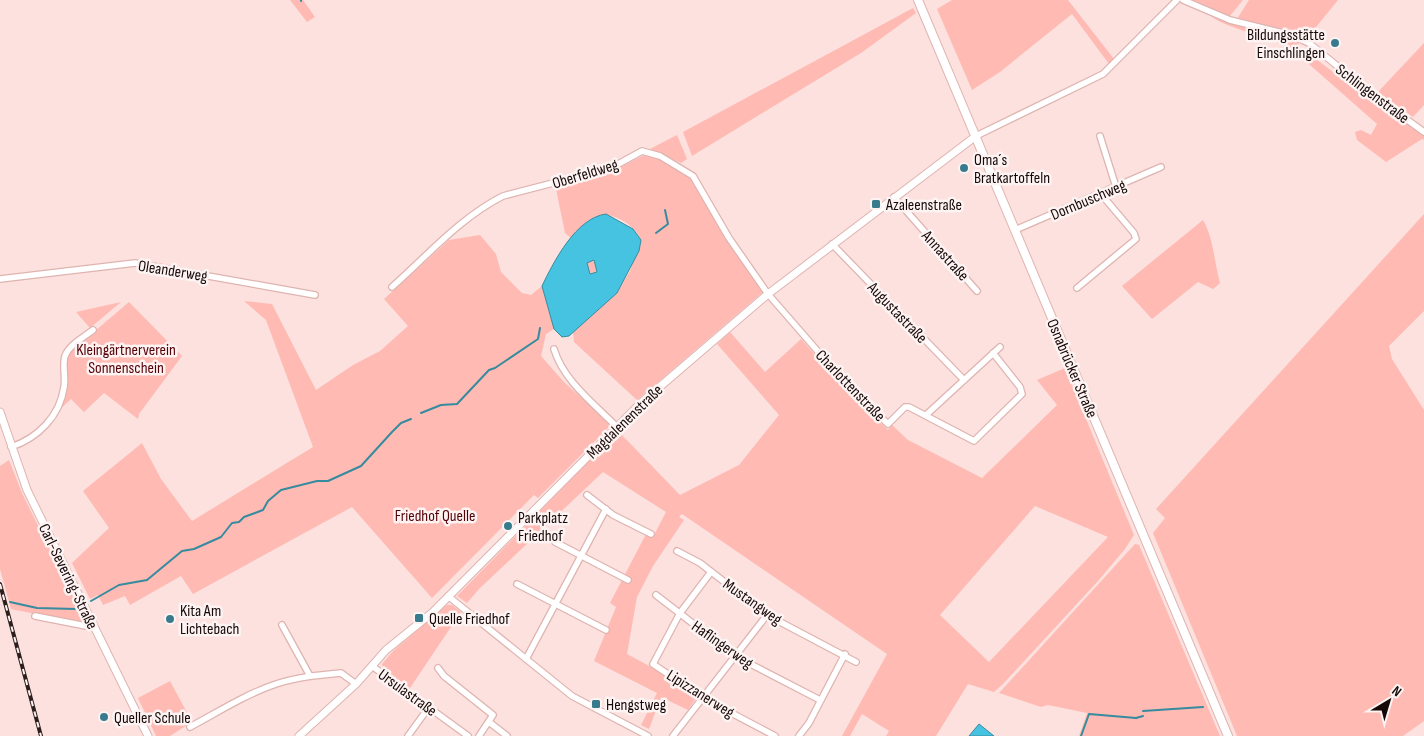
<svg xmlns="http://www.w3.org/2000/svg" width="1424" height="736" viewBox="0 0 1424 736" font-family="'Sofia Sans Condensed',sans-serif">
<rect width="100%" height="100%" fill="#fce1de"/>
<g fill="#ffbab3" fill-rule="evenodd">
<path d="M290,0h13l12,17 -8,5z"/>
<path d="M952,0h116l46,59 -5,5 -37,-50 -72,58 -28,18 -35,-81z"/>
<path d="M1192,0h51l-14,17z"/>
<path d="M1249,0h89l-30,37 -71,-18z"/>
<path d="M913,8l3,5 -55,40 -169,103 -9,-24z"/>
<path d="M1211,17l87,24 1,5 47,36 4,-3 74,55v6l-2,-1 -36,23 -29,-22 -2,-8 6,-2 10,5 6,-11 -84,-74c-25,-14 -56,-18 -82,-33z"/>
<path d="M1424,43v62l-11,12 -35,-25z"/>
<path d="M677,135l10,24 -6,4 -31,-14z"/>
<path d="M644,155l16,4 32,19 71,111v3l-126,108 -63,-58 -1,-10 44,-39 13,-22 11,-31c-7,-16 -29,-30 -46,-23 -9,3 -17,14 -24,21l-6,-5 -10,-49 49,-14 3,4z"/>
<path d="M1424,214v97l-35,35 3,13 32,51v311l-21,15h-166l-84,-203 12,-15 -9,-9z"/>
<path d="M1203,220c11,19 11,42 17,63l-7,6 -15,-7 -46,37 -30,-33z"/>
<path d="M480,235l16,19 5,18 21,21 9,2 11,-9 12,43 -8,5 -5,22 23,26 47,43 -73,73 -4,-3 -102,103 -80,-91 -159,87 -12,-18 -51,29 -5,-9 -22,9 -5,-10 -8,4 -18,-36 37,-35 -26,-37 59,-48 19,36 31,42 121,-74 -47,-127 -22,-19 28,3 44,86 37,-25 27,-14 28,-25 -24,-27 65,-59z"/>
<circle cx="592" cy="267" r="6"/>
<path d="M121,302l-31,26 -14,-16z"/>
<path d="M129,302l53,54 -43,58 -1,5 -34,-26 -20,19 -13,-13 -12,11 9,-56z"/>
<path d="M730,332l35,40 36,-33 54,60 33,31 4,-5 16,15 74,38 75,-73 -20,-25 28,-12 69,167 -9,14 -27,32 -95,103 -9,8 -26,-8 -32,52h-50l3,-5 -27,-17 -12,22h-8l45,-82 -205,-140 -3,3 5,3 -31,46 -16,31 -10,57 39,21 30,23 -8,12 -27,-13 -12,32 -8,-4 16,-32 -63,-32 22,-54 -6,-4 36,-69 7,3 13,-25 -63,-40 -124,117 -12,14 -10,-7 161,-165 62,64 59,-30 40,-50 -62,-71zM1035,506l73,31 -119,125 -49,-47z"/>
<path d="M9,460l13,33 64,131 -75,-15 -11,-40v-103z"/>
<path d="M1135,544l4,1 81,191h-141l8,-23 -39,-8 -7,2 -42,-14z"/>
<path d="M447,605h5l9,7 -51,76 -27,-20 -1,-4 12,-14z"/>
<path d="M170,681l22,41 -22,14h-14l-18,-38z"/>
</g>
<g fill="#46c3e0" stroke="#378b9f" fill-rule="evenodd">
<path d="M606,214l27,15 8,11 -2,11 -22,42 -48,43 -7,1 -8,-8 -12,-43c12,-25 34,-68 64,-72zM594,260l3,12 -7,2 -3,-11z"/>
<path d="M979,724l15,12h-25z"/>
</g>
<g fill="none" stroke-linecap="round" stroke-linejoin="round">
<g stroke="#378b9f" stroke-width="2">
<path d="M301,0v1"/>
<path d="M656,233l12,-9 -3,-14"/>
<path d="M421,413l20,-8 16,-1 32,-34 6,-2 43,-29 2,-11"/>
<path d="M91,601l28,-16 28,-5 35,-29 12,-2 27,-12 11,-14 7,-1 5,-5 19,-7 5,-9 13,-11 36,-9h11l33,-15 31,-34 9,-9 10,-4"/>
<path d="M10,602l27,6 39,1"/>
<path d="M1143,711l60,-4"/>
<path d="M1081,736l8,-22 47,4 7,-2"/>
</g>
<defs>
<g id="minor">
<path d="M1183,0l47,20 61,15 18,8 64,52 51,37"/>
<path d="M976,136l127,-62 74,-74"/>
<path d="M1100,136l16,51"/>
<path d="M894,197l83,94"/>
<path d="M1015,230l146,-63"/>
<path d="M832,244l132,136"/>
<path d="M0,279l135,-16 180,32"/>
<path d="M392,287c35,-31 69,-70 111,-91l108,-28 31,-17 18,5 33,20 36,62 39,56 80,92 40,38 17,-17h4l65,34 48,-47 -2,-7 -27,-34"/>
<path d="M1077,288l59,-49 -2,-6 -33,-39"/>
<path d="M554,349c9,31 40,55 62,77"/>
<path d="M926,415l74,-68"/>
<path d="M11,447c27,-9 49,-31 53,-60 2,-10 -2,-22 1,-31 4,-11 19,-19 28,-26"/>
<path d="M587,495l26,20 38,19"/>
<path d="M555,542l73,38"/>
<path d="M677,551l23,12 67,52 89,47"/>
<path d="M711,572l-31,41 -27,51 50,34 72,38"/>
<path d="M517,584l89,46"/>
<path d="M656,595l79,61 85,44"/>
<path d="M448,596l124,100 76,40"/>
<path d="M35,616l51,10 6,-2"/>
<path d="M282,625l28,51"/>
<path d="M526,659l80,-150"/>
<path d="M372,666l96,70"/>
<path d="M438,668l6,8 49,39 -14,21"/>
<path d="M489,722l18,14"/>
<path d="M190,727c28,-15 56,-33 86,-43 21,-7 43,-9 65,-11l15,11"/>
<path d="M408,736l21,-29"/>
<path d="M673,736l94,-121"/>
<path d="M799,736l10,-13 36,-69"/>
</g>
<g id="tertiary">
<path d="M0,412l27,78 121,246"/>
<path d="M299,736l57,-52 30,-34 47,-38 209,-210 126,-108 208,-158"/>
</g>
<path id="secondary" d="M918,0l310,736"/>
</defs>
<use href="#minor" stroke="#dfb4b0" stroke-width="8"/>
<use href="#tertiary" stroke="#dfb4b0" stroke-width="9"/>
<use href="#secondary" stroke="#dfb4b0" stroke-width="10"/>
<use href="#minor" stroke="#fff" stroke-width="5.5"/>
<use href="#tertiary" stroke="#fff" stroke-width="7"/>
<use href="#secondary" stroke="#fff" stroke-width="8"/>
<defs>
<path id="rail" d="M0,584l41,152"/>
</defs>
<use href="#rail" stroke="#2d1f1e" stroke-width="4"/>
<use href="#rail" stroke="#fcf3f2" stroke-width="2" stroke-dasharray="5.5" stroke-linecap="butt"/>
</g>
<g fill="#387b8c" stroke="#fcf3f2" stroke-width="2">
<circle cx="1335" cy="43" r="5"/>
<circle cx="964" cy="168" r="5"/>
<rect x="871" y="199" width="10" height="10" rx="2.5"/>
<circle cx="508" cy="526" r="5"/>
<rect x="414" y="613" width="10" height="10" rx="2.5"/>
<circle cx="170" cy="619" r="5"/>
<rect x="591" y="699" width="10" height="10" rx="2.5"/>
<circle cx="104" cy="717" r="5"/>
</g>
<g text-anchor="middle" stroke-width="5" stroke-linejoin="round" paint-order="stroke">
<g font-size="16" fill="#150807" stroke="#fcf3f2" text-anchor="start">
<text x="1325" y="40" text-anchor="end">Bildungsstätte<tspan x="1325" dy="18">Einschlingen</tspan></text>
<text x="974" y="165">Oma´s<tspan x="974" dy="18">Bratkartoffeln</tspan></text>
<text x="886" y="210">Azaleenstraße</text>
<text x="518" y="523">Parkplatz<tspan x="518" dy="18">Friedhof</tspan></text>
<text x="180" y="616">Kita Am<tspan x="180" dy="18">Lichtebach</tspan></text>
<text x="429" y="624">Quelle Friedhof</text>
<text x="606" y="710">Hengstweg</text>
<text x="114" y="723">Queller Schule</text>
</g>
<g font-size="16" fill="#150807" stroke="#fcf3f2">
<text transform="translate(1373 93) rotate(37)" y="6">Schlingenstraße</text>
<text transform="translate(585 173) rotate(-17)" y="6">Oberfeldweg</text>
<text transform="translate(1088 199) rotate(-23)" y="6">Dornbuschweg</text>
<text transform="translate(946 255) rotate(48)" y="6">Annastraße</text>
<text transform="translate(173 270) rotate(9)" y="6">Oleanderweg</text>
<text transform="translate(898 312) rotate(46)" y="6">Augustastraße</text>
<text transform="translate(1073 368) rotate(67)" y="6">Osnabrücker Straße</text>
<text transform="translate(851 385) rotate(46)" y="6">Charlottenstraße</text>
<text transform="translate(624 421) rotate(-44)" y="6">Magdalenenstraße</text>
<text transform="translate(69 576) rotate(64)" y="6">Carl-Severing-Straße</text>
<text transform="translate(753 601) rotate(35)" y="6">Mustangweg</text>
<text transform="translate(723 644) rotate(35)" y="6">Haflingerweg</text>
<text transform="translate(408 692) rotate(36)" y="6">Ursulastraße</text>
<text transform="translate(701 693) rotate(32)" y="6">Lipizzanerweg</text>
</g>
<g font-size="16" fill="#560007" stroke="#fcf3f2">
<text x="126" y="355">Kleingärtnerverein<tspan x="126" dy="18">Sonnenschein</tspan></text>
<text x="435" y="521">Friedhof Quelle</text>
</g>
</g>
<g transform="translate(1389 701) rotate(38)" stroke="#fcf3f2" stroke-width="4" paint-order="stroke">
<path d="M0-4L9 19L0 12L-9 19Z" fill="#150807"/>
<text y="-8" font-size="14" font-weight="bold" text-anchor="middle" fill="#150807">N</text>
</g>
</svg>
